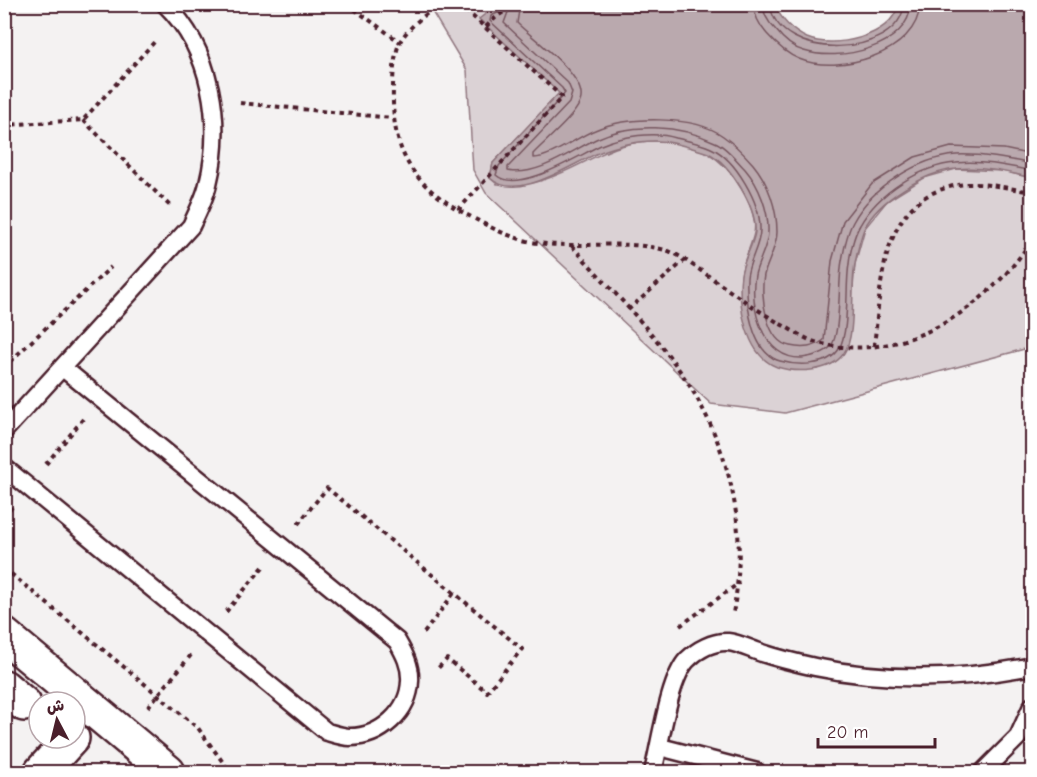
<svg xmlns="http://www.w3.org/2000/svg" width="1037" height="777" viewBox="0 0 1037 777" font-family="'Comic Neue','Playpen Sans Arabic',sans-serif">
<rect width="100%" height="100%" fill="#f4f2f2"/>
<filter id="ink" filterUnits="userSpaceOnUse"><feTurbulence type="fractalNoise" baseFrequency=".0167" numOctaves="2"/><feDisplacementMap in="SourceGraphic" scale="12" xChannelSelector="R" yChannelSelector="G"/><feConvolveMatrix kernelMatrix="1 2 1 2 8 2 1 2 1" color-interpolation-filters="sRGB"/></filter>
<g filter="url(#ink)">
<path fill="#dbd2d5" stroke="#927880" stroke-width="1.5" d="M428,5h104l-39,3 67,85 -67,70 -3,15 7,6c15,-1 35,1 49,-5 44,-15 71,-44 124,-37 11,2 29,6 39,12 21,11 50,55 45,79 -3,15 -12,28 -13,44 -1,13 1,27 4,40 9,49 37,59 82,49l22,-30 6,-72 10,-36 22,-27 37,-23 32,-9 46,2 30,7v169l-247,66 -74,-9 -225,-211 -13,-23 -6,-100z"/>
<path fill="#baa9ae" stroke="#8d727a" stroke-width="1.5" d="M516,5h259c6,14 17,26 32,33 26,11 85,-1 91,-33h132l2,173c-24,-6 -51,-12 -76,-9 -31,3 -78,31 -92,60 -4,10 -7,24 -9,35 -5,24 2,70 -11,89 -13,20 -48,20 -67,14 -31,-11 -40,-64 -36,-92 2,-15 12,-29 14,-43 2,-24 -25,-69 -47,-79 -11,-4 -23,-7 -35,-10 -20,-5 -47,0 -67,7 -29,9 -87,55 -116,28l3,-15 66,-70 -80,-74 14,-11z"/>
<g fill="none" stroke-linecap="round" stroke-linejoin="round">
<g stroke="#77565f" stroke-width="1.5">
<path d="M504,4l-2,7 -11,5 -1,5 72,67 3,5 -66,73 -3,9c22,20 83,-20 105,-30 21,-9 54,-14 75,-7 12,3 24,5 35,10 25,11 50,56 49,82 0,16 -12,32 -13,48 -1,26 4,75 33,83 17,5 48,6 59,-12 11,-20 6,-62 10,-85 1,-12 5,-29 11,-39 18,-32 60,-59 96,-62 25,-3 52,3 76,8"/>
<path d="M511,4l-7,19 64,60 4,10 -3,10 -61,64v4c29,6 63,-20 88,-32 35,-17 84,-14 119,3 11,4 22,19 30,27 14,16 24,42 23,63 0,14 -10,29 -13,43 -6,33 8,84 47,83 9,-1 24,-5 29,-12 10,-12 7,-67 11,-85 2,-12 5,-28 11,-39 18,-34 65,-64 103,-67 26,-1 52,4 76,9"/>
<path d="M520,4l-3,19c16,16 73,55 63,79 -7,17 -35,39 -47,52v4c16,1 46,-22 62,-28 32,-14 99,-15 128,6 10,7 22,19 30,28 15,18 24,44 24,68 0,14 -9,29 -13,43 -4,21 2,67 26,71 13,3 24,2 34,-6l8,-79 11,-40 29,-37 43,-27 36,-10 53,2 28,6"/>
<path d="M754,4c0,12 5,21 13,30 9,10 19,20 32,25 39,16 119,-5 121,-55"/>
<path d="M763,4c0,10 5,18 12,25 7,9 17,19 29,22 34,11 105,-3 107,-47"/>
<path d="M770,4c7,59 130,54 134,0"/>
</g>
<defs>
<g id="lane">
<path d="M4,431l187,-205c6,-13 14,-28 17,-42 15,-61 4,-134 -43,-180"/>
<path d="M4,467l323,265c7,2 16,5 23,5 31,0 59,-26 60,-56 1,-15 -6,-28 -13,-40l-334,-273"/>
<path d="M660,747l97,25"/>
<path d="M653,772c7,-27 16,-93 34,-112 10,-10 26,-19 41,-18 11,1 24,8 34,11 18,6 35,10 53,14 72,15 146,13 217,-1"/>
<path d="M983,772l35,-35 14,-31"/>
</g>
<g id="street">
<path d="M4,635l164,137"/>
<path d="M4,687l20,17"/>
<path d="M41,772l31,-34"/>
</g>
</defs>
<use href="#lane" stroke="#4a1f2b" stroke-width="21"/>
<use href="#street" stroke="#4a1f2b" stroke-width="38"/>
<g stroke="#4a1f2b" stroke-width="4" stroke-dasharray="4.5 4.5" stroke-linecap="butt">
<path d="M347,4l53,38"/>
<path d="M442,4c-13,6 -38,27 -43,40 -5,13 -6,31 -6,44 -2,70 23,100 82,131 20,11 41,21 63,24 42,6 86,-4 127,7 12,3 24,13 35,20 26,18 52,37 79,53 11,6 24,15 36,19 85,24 174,-33 217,-103"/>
<path d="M486,27c24,-27 43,-20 77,-23"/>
<path d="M240,103l152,15"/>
<path d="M83,120l87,86"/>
<path d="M4,125l79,-5 74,-81"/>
<path d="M458,210l104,-113 -103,-93"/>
<path d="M572,246c32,36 67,71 97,110 57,74 82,165 64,257"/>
<path d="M628,310l57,-50"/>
<path d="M874,346c8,-65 5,-155 94,-162 21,-1 44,5 64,8"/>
<path d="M4,367l107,-100"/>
<path d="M46,464l37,-45"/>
<path d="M4,516l8,-9"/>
<path d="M298,524l29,-36 195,161 -35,43 -40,-33 -9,9"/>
<path d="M4,568l194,160 32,44"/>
<path d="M226,612l37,-45"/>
<path d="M680,626l59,-43"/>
<path d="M424,633l30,-40"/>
<path d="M148,707l43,-52"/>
</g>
<use href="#lane" stroke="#fff" stroke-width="16"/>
<use href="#street" stroke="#fff" stroke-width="33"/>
</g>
</g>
<rect width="1037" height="777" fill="none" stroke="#fff" stroke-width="24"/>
<rect x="12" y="12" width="1013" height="753" fill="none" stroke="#4a1f2b" stroke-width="2" filter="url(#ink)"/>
<g transform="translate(57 720) rotate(353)"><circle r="28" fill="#ffffff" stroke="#b7a5aa" stroke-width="1.5"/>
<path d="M0-4.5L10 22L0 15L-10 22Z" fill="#4a1f2b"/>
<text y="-9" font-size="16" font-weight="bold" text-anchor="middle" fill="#4a1f2b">ش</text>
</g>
<path d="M818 738v9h117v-9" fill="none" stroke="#4a1f2b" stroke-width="3"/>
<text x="827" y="738" font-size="18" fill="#4a1f2b" stroke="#ffffff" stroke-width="4.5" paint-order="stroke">20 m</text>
</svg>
